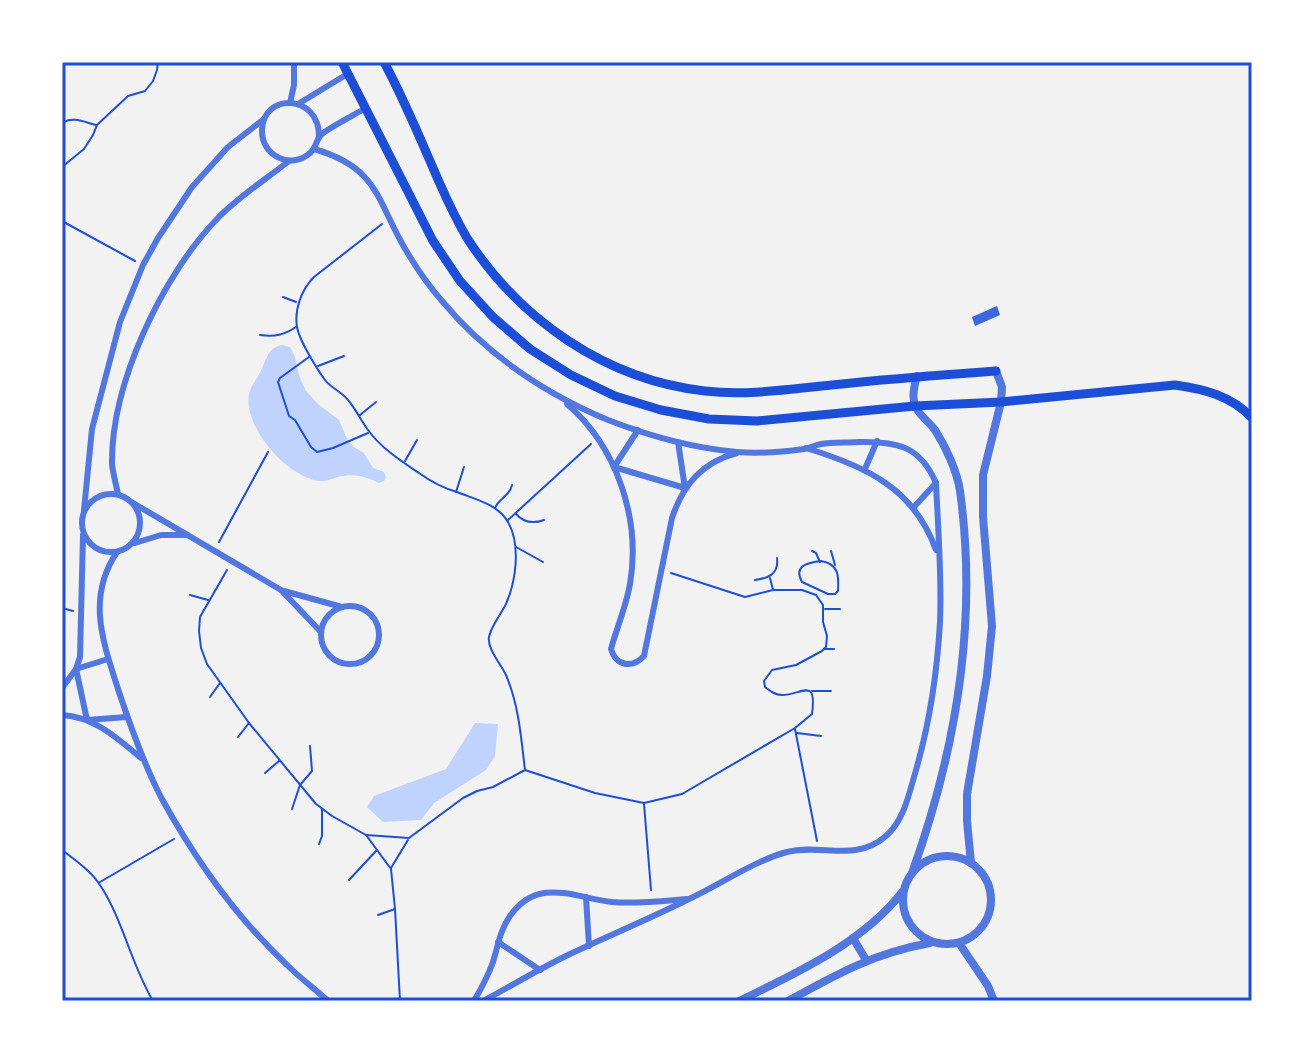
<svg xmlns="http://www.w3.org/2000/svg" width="1314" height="1063" viewBox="0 0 1314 1063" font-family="'Fira Sans Condensed',sans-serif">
<rect width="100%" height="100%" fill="#f2f2f2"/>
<g fill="#bfd3fe">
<path d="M282,345l8,2 5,10 4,18 7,16 12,13 21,16 8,19 7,8 10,6 9,15 11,4 2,5 -2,4 -5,2c-14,-7 -27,-10 -42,-6 -6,2 -11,5 -18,4 -32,-4 -76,-54 -70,-87 1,-6 5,-11 8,-16 9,-13 8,-30 25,-33z"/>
<path d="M475,723l23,1 -3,32 -9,14 -52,33 -13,17 -38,2 -16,-15 7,-11 72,-27z"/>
</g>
<path fill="#3d67dc" d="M997,306l3,9 -25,11 -3,-9z"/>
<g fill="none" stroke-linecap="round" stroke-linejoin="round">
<g stroke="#1d4ed8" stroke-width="2">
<path d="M62,123c11,-7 22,-1 34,2"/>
<path d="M62,167l22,-18 9,-14 4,-10 31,-29 17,-5 8,-10 4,-11 1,-8"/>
<path d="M62,221l73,40"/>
<path d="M283,297l13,5"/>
<path d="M260,335c15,2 24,0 36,-8"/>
<path d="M309,357l-29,21 -2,4 11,34 6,4 16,27 6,5 16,-4 35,-15"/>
<path d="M318,366l26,-10"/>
<path d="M360,415l16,-13"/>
<path d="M405,461l12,-21"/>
<path d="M456,492l8,-25"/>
<path d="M495,508c4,-10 15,-12 17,-23"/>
<path d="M516,514c8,9 17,10 28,6"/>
<path d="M508,520l83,-76"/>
<path d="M219,542l49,-90"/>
<path d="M516,547l27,15"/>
<path d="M812,551l4,2 4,9"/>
<path d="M831,551l4,14"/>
<path d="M821,561c18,3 18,15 17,30l-3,3h-7l-26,-12c-9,-17 6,-19 19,-21z"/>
<path d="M227,570l-27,47 -1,14 2,17 6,16 42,59 67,81 16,12 34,19 43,3 54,-40 14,-7 16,-4 32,-17c-4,-33 -6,-64 -19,-95 -5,-11 -19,-26 -17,-38 2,-11 12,-23 17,-33 10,-23 15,-59 2,-82 -10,-18 -34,-23 -51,-30 -14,-4 -27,-11 -38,-19 -18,-12 -38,-25 -51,-43 -7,-9 -12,-21 -20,-30 -6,-8 -17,-12 -23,-20 -8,-11 -26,-40 -28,-53 -3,-18 5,-38 17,-50l68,-53"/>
<path d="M770,578l3,12"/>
<path d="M755,580c14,-2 24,-6 22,-22"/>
<path d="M190,595l18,5"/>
<path d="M62,608l11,3"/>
<path d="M825,609h15"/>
<path d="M824,649h10"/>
<path d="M812,691h19"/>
<path d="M210,697l10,-14"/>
<path d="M795,729l22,112"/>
<path d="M797,733l24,3"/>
<path d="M238,737l11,-14"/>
<path d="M525,770l70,23 49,10 38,-9 113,-66 17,-14c5,-38 -10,-19 -30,-19 -7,0 -12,-4 -17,-8l-1,-6 8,-11 24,-5 26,-14 4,-4 1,-11 -4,-14v-17l-7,-10 -14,-5h-29l-28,7 -74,-24"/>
<path d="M265,773l14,-12"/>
<path d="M644,804l7,86"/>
<path d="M292,809l8,-24 12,-14 -2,-25"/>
<path d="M366,835l25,34 4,40 5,92"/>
<path d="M319,844l3,-8v-27"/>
<path d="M62,850c13,10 29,21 38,35 23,35 31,79 53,116"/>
<path d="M391,868l17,-28"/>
<path d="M349,880l27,-29"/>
<path d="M100,882l74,-43"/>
<path d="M378,915l17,-6"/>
</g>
<g stroke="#5277de" stroke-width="6">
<path d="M290,103l4,-18v-23"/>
<path d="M298,104l51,-31"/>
<path d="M319,136c0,-42 -56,-44 -57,-6 -1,26 29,40 48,23 7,-6 6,-15 13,-20 13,-9 29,-17 43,-25"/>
<path d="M314,149c66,19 62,52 93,103 10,17 22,34 35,49 45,54 102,92 166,119 41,16 85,28 129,32 22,2 45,0 67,-3 6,-1 11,-4 17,-5 12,-2 25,-1 37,-2 37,-1 62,3 78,41 2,46 6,93 4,139 -3,53 -11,105 -26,155 -6,21 -11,44 -28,59 -31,27 -64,7 -99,16 -31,8 -68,33 -98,47 -40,20 -81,37 -121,56 -29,14 -57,31 -85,46"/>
<path d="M567,404c50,43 74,115 63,180 -4,23 -13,43 -19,65 5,17 21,20 33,7l28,-138c11,-33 30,-56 65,-65"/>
<path d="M638,430l-24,37 71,21 -7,-46"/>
<path d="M806,448c59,18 108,40 130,102"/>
<path d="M865,469l12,-28"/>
<circle cx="111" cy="523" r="29"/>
<path d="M118,494c-2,-10 -5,-20 -6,-30 -1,-80 50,-188 105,-245 21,-22 48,-39 72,-58"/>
<path d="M133,503l148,87 40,42"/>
<path d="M913,508l23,-25"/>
<path d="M84,510l8,-81 28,-107 23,-57 15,-27 34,-51 36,-40 36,-28"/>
<path d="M135,543l26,-8h26"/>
<path d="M117,552c-31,46 -14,90 2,140 12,36 25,73 43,107 33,60 75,119 125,166 13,13 28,24 41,36"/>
<path d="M284,591l58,16"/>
<circle cx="350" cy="635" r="29"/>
<path d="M108,659l-32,10 11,51 40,-3"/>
<path d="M62,688l14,-19 4,-12 3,-122"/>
<path d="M62,715c33,2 55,23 79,43"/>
<path d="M586,897l3,49"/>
<path d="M498,942l42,28"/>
<path d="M474,1001c7,-12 14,-25 19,-39 5,-16 7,-32 17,-46 28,-40 65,-18 102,-14 24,2 50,-1 74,-3"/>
</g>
<g stroke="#5277de" stroke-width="8">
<circle cx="947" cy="900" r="44"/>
<path d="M971,863l-4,-42v-27l20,-118 5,-50 -9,-109v-42l18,-73 1,-15 -6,-16"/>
<path d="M912,873c44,-122 66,-252 48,-382 -3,-20 -14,-44 -25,-61 -6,-8 -16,-15 -20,-24 -3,-8 -1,-21 2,-30"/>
<path d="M853,938l13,22"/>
<path d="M959,943l29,43 6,15"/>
<path d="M739,1001c58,-28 125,-59 164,-110"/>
<path d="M788,1001c49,-27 86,-48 142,-58"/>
</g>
<g stroke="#1d4ed8" stroke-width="9">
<path d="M342,62l91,179 27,40 33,36 37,32 41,26 44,21 46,14 48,9 48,2 158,-15 86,-4 174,-17c29,4 57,11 77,33"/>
<path d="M384,62c21,39 38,81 56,122 8,18 17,37 27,54 53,82 139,142 238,153 42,5 85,-2 127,-6 55,-6 109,-10 164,-14"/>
</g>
</g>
<rect width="1314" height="1063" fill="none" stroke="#ffffff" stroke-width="128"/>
<rect x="64" y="64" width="1186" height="935" fill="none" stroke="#1d4ed8" stroke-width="3"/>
</svg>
